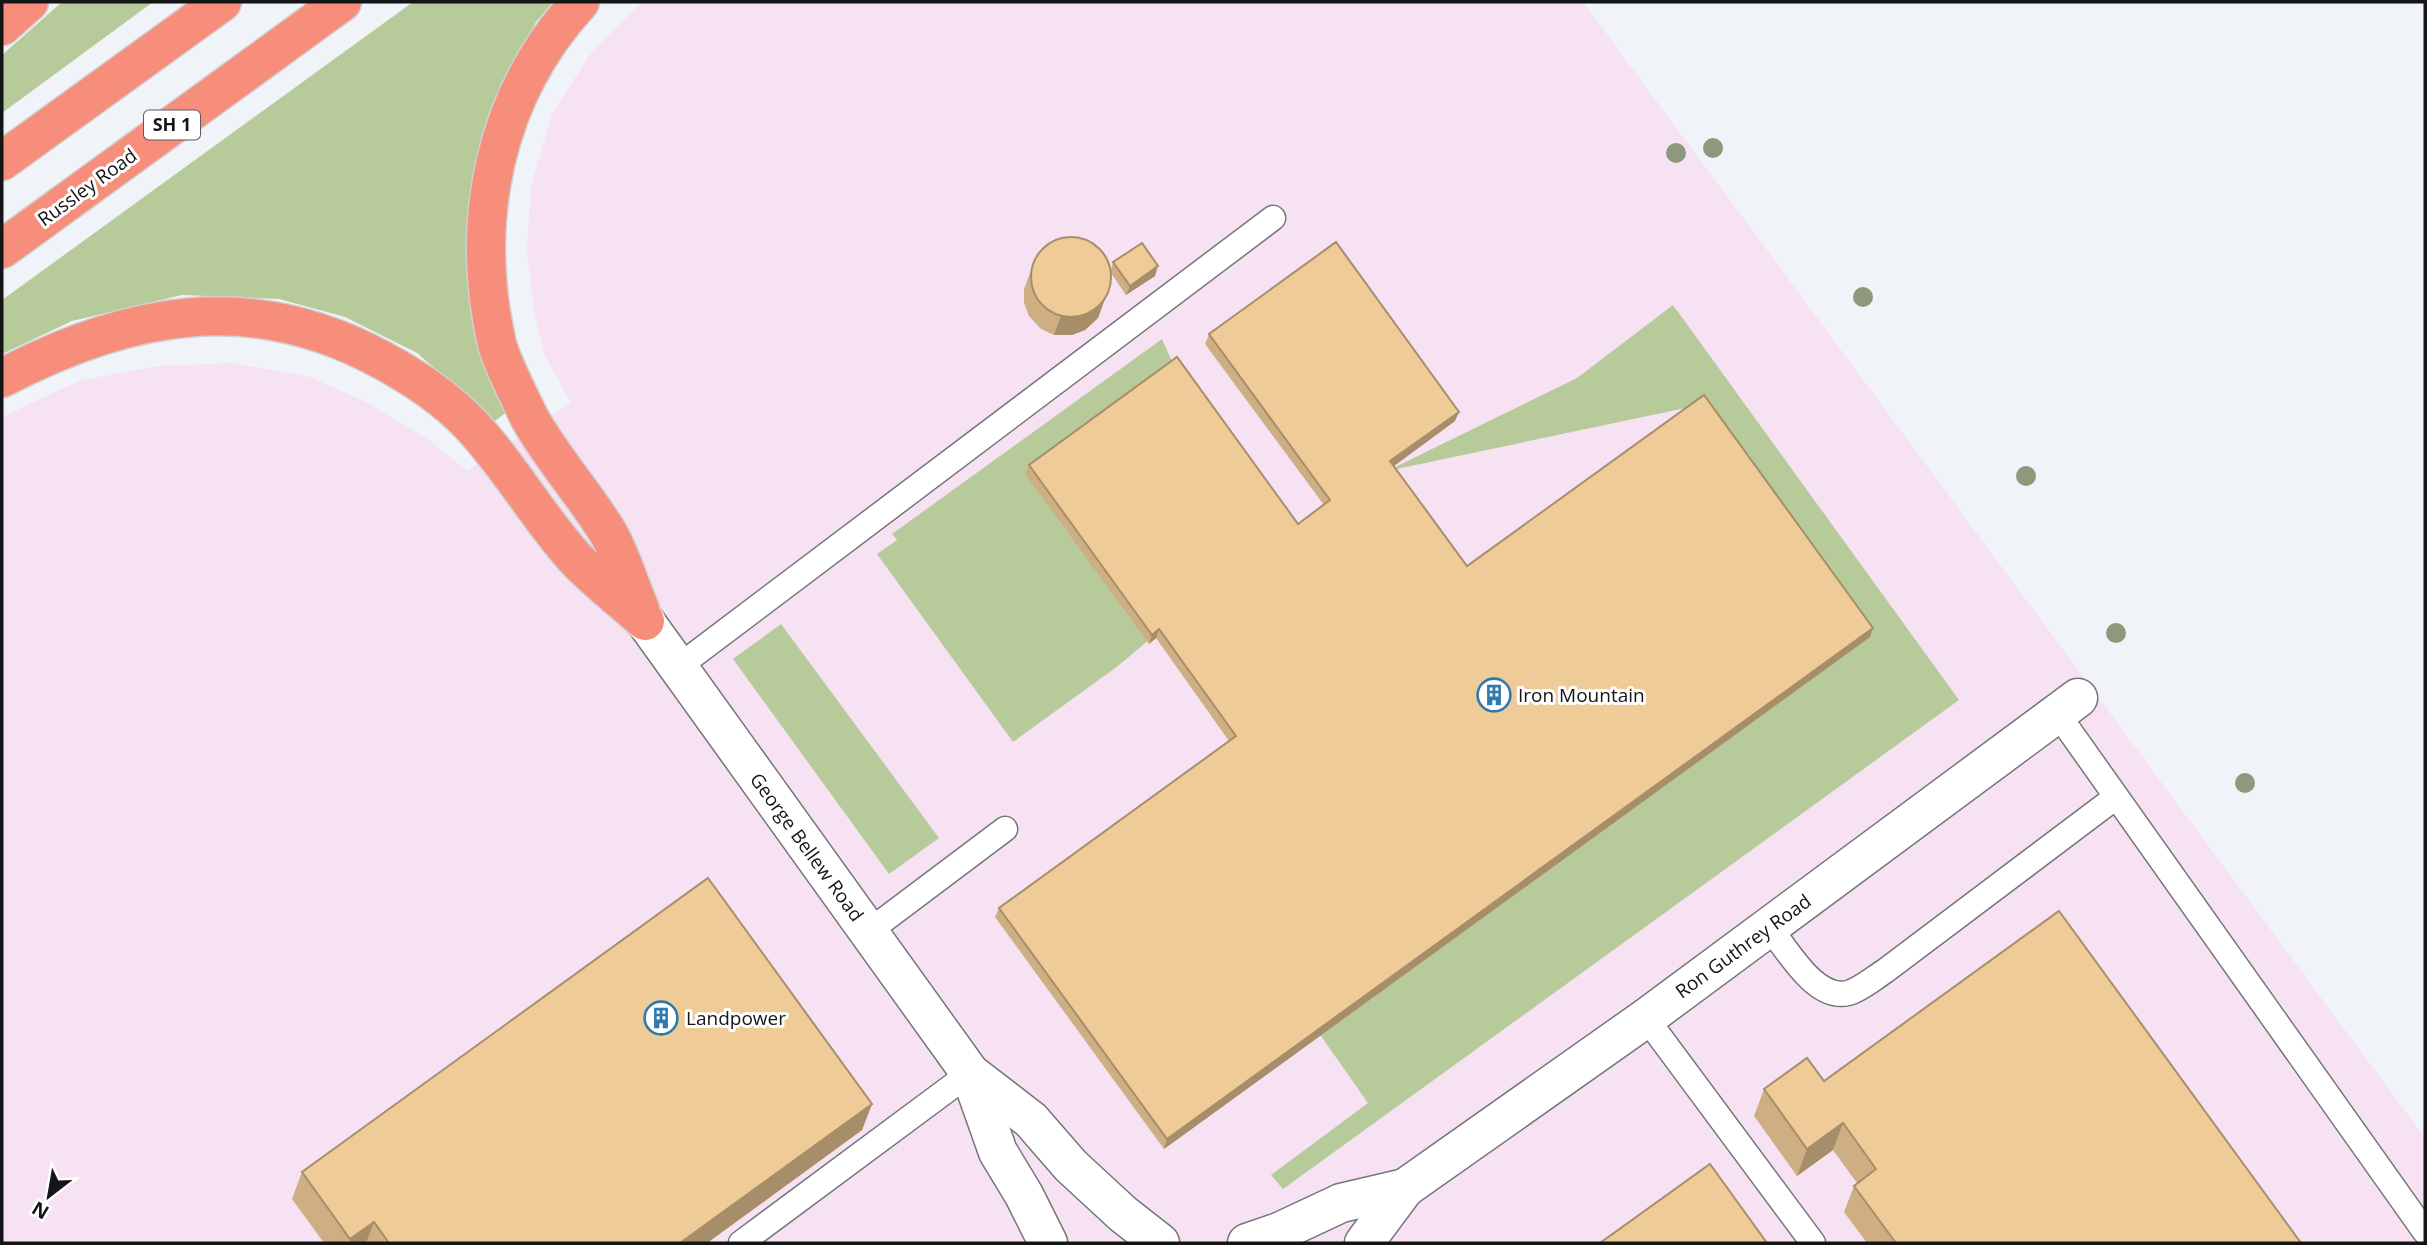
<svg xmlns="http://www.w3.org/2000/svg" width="2427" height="1245" viewBox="0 0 2427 1245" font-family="'Open Sans',sans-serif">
<rect width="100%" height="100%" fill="#f0f3f7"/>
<path fill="#f6e2f2" d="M642,2h941l842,1136v105h-2423v-826l79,-37 80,-14 71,-3 78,14 56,25 63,38 38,31 104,-68 -26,-47 -11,-45 -7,-60 4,-64 21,-73 37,-58z"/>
<g fill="#b7cb9a">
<path d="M62,2h91l-151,111v-58z"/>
<path d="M413,2h140l-17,20 -45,87 -17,66 34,236 -13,10 -78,-68 -72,-36 -66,-18 -97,-4 -110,26 -70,33v-54z"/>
<path d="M1673,305l286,395 -676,489 -12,-14 97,-72 -52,-74 384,-624 -313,66 190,-93z"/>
<path d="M1162,339l12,27 -23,272 -33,28 -105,76 -136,-188 20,-14 -5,-6z"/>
<path d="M781,624l158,214 -50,36 -156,-215z"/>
</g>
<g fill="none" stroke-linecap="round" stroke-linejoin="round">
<defs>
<g id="lane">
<path d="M678,667l595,-449"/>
<path d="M2057,713l368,519"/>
<path d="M1769,927c18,22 46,74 79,66 12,-3 26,-15 37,-22l231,-174"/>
<path d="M868,932l137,-103"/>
<path d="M1646,1018l167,225"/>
<path d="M741,1243l229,-170"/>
</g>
<g id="street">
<path d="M645,621l325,452 28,79 26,43 24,48"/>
<path d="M970,1073l61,47 40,46 52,48 37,29"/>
<path d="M1247,1243l32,-11 62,-29 64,-15"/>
<path d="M1364,1243l41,-55 241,-170 432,-320"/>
</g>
<g id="highway">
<path d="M580,2c-86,93 -111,219 -83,342 5,19 23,54 32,73 22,40 54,75 78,114 14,23 22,53 33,78"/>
<path d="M2,26l27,-24"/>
<path d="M2,161l220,-159"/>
<path d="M2,249l340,-247"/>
<path d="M2,378c126,-66 248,-89 378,-19 32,17 64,38 90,65 39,41 67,92 104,133 21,23 48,43 71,64"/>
</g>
</defs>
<use href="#lane" stroke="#74767a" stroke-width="27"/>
<use href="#street" stroke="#74767a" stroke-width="41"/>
<use href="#highway" stroke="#d0d0d1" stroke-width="41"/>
<use href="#lane" stroke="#fff" stroke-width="24"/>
<use href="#street" stroke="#fff" stroke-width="38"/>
<use href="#highway" stroke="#f68e7b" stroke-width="38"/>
</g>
<g fill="#8d997a">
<circle cx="1713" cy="148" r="10"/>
<circle cx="1676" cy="153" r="10"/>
<circle cx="1863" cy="297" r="10"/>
<circle cx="2026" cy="476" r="10"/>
<circle cx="2116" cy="633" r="10"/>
<circle cx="2245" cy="783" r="10"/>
</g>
<g fill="#ceaf83">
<path d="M1037,254l74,16 2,-8 42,14 -29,19 -15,-22 -13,45 -13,12 -13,5h-18l-13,-6 -12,-13 -5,-13v-14z"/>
<path d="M1209,334l246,87 -61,45 73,100 406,62 -3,9 -706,512 -169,-232 4,-9 230,-167 -73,-103 -7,6 -124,-170 4,-9 269,59 26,-19 -119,-161z"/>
<path d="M1824,1081l477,162h-434l-23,-31 10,-26 3,-3 -24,-33 -36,26 -43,-60 10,-27z"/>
<path d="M872,1104l-10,26 -155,113h-383l-32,-44 10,-27z"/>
</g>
<g fill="#a78e6a">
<path d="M1158,266l-3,10 -29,19 4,-9z"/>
<path d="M1111,283l-13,35 -13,12 -13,5h-18l7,-19z"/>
<path d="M1459,412l-4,9 -68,50 3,-10z"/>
<path d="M1873,628l-3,9 -706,512 3,-10z"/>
<path d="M1159,629l-3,9 -7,6 3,-9z"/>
<path d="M872,1104l-10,26 -155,113h-27z"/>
<path d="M1843,1123l-10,27 -36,26 10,-27z"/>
<path d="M374,1222l-8,21h-17l1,-4z"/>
</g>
<g fill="#efcb98" stroke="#a78e6a" stroke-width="2">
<circle cx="1071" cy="277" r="40"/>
<path d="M1336,242l123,170 -69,49 77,105 237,-171 169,233 -706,511 -168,-231 237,-172 -77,-107 -7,6 -123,-170 148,-108 121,167 32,-24 -121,-166z"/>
<path d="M1142,243l16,23 -28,20 -17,-24z"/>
<path d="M708,878l164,226 -192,139h-291l-15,-21 -24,17 -48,-67z"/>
<path d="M2059,911l242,332h-405l-42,-57 22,-17 -33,-46 -36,26 -43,-60 43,-31 17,23z"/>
<path d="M1710,1164l57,79h-167z"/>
</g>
<defs>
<symbol id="building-ring" viewBox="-11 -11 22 22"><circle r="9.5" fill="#fff" stroke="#3079ad" stroke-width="1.5"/><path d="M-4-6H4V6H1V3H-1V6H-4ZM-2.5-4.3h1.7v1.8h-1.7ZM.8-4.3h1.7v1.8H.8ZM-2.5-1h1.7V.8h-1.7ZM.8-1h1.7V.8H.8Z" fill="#3079ad"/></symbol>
</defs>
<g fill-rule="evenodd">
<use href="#building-ring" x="1475" y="676" width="38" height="38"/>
<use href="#building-ring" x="642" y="999" width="38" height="38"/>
</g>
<g text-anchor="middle" stroke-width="6" stroke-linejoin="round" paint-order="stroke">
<rect fill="#fff" stroke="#5a5b5d" stroke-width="2" x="144" y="110.5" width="56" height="29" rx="5"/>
<g font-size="18" font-weight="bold" fill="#141517">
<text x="172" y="131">SH 1</text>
</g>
<g font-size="19" fill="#141517" stroke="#fff">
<text transform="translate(87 187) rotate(-36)" y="7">Russley Road</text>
<text transform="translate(807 847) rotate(54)" y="7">George Bellew Road</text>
<text transform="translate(1743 946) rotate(-36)" y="7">Ron Guthrey Road</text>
</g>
<g font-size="19" fill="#141517" stroke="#fff" text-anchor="start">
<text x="1518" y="702">Iron Mountain</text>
<text x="686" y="1025">Landpower</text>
</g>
</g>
<rect width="2427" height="1245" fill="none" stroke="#141517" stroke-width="7"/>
<g transform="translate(49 1196) rotate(211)" stroke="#ffffff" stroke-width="5" paint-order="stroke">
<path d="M0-5L12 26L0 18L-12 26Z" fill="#141517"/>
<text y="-10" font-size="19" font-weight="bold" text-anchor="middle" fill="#141517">N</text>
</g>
</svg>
